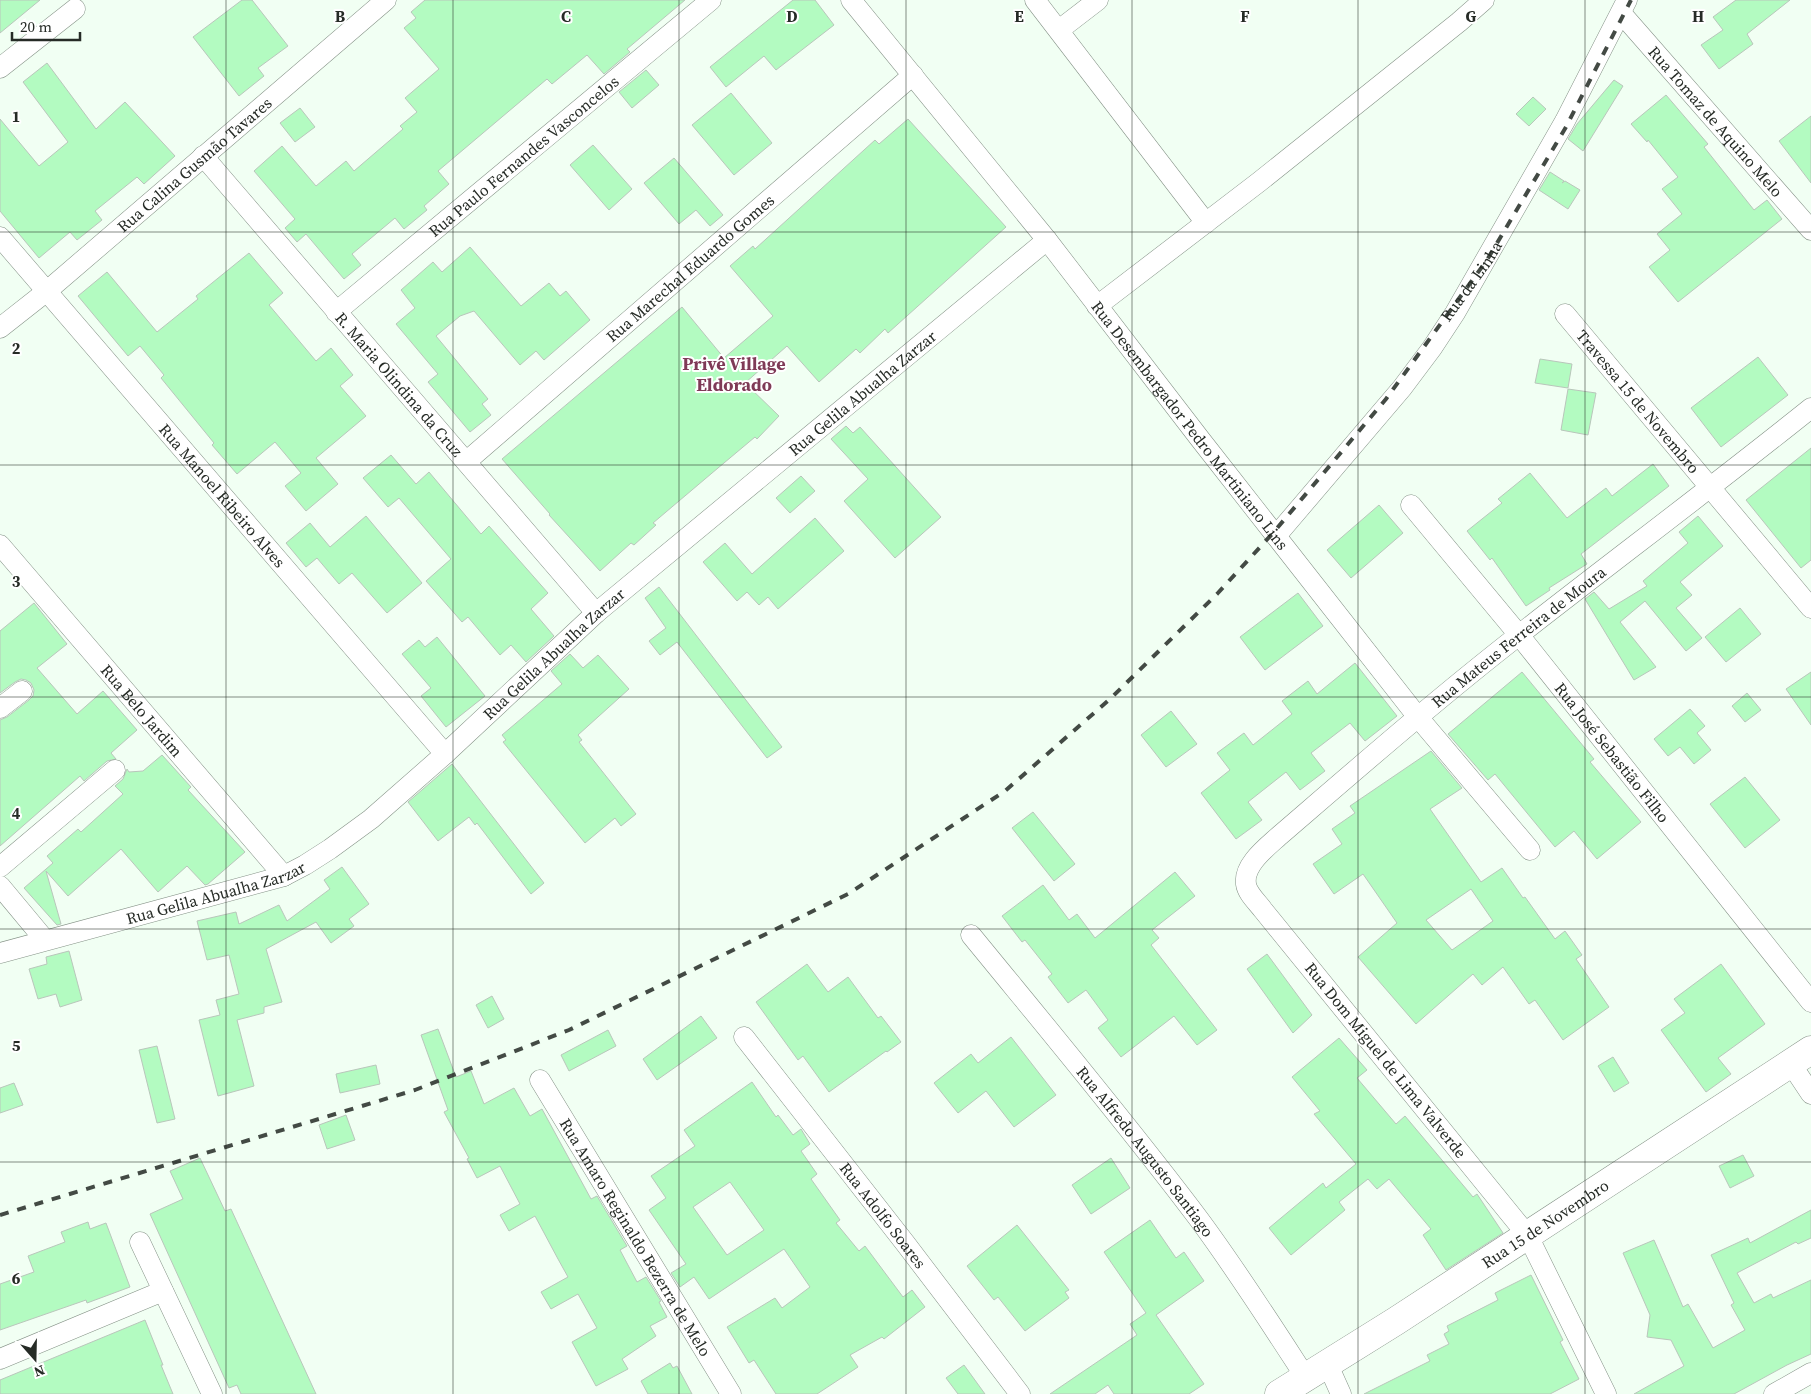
<svg xmlns="http://www.w3.org/2000/svg" width="1811" height="1394" viewBox="0 0 1811 1394" font-family="'Source Serif 4',serif">
<rect width="100%" height="100%" fill="#f1fff3"/>
<g fill="#b3fbc1" stroke="#b9c6bb" fill-rule="evenodd">
<path d="M0,0h40l-40,33z"/>
<path d="M242,0h10l36,46 -30,22 6,8 -25,20 -46,-59z"/>
<path d="M425,0h260l-58,49 3,3 -26,22 -17,-19 -35,29 -5,-5 -109,92 11,13 -25,22 3,4 -23,19 -9,-11 -43,36 9,11 -17,14 -38,-45 -9,8 -12,-14 10,-9 -41,-48 28,-25 34,40 30,-25 8,10 49,-42 -3,-3 17,-14 -12,-14 34,-29 -35,-41 12,-10 -5,-6z"/>
<path d="M793,0h22l19,25 -58,45 -12,-14 -38,31 -16,-20z"/>
<path d="M1736,0h54l-43,34 6,10 -34,25 -18,-24 22,-15 -10,-13z"/>
<path d="M47,63l49,66 29,-27 50,54 -31,28 -7,-7 -42,34 7,9 -25,20 -7,-8 -31,26 -39,-47v-92l39,47 29,-24 -45,-60z"/>
<path d="M646,70l13,15 -27,23 -13,-16z"/>
<path d="M1614,80l9,6 -40,65 -15,-12 9,-15z"/>
<path d="M731,93l41,50 -38,32 -42,-50z"/>
<path d="M1666,95l42,49 -4,3 50,63 13,-10 15,19 -104,83 -29,-35 21,-17 -13,-16 25,-20 -20,-25 16,-12 -30,-37 -1,2 -16,-18z"/>
<path d="M1533,97l13,12 -17,17 -13,-12z"/>
<path d="M300,108l15,19 -20,15 -15,-19z"/>
<path d="M1811,116v67l-32,-42z"/>
<path d="M908,119l98,108 -118,106 -3,-4 -25,24 -4,-4 -37,33 -32,-36 -42,37 34,33 -22,23 -2,-2 -37,31 -65,55 3,2 -22,20 -3,-2 -31,28 -51,-56 1,-1 -48,-55 180,-152 42,51 49,-42 -43,-50 23,-20 2,3 120,-109 4,4z"/>
<path d="M593,145l39,44 -23,21 -39,-45z"/>
<path d="M674,158l49,57 -13,11 -14,-16 -17,14 -35,-41z"/>
<path d="M1550,172l14,9 -2,2 3,-2 15,9 -12,19 -29,-19z"/>
<path d="M470,247l51,59 28,-23 11,13 6,-5 24,29 -46,40 -8,-9 -16,14 -46,-54 -14,5 -24,20 52,63 -6,5 9,11 -21,17 -42,-50 10,-8 -42,-50 19,-16 -14,-18 32,-28 9,10z"/>
<path d="M249,253l34,40 -14,12 47,56 15,-13 22,27 -13,11 26,30 -50,42 22,26 -32,27 -21,-25 16,-13 -26,-31 -38,32 -25,-29 2,-2 -53,-65 3,-3 -24,-29 -12,10 -50,-60 29,-24 50,60 41,-33 -2,-3z"/>
<path d="M1758,357l30,38 -67,52 -30,-39z"/>
<path d="M1540,359l32,5 -4,24 -33,-5z"/>
<path d="M1568,389l28,4 -8,42 -27,-5z"/>
<path d="M846,426l7,7 7,-6 81,90 -46,41 -51,-57 24,-22 -37,-40z"/>
<path d="M1811,448v112l-10,8 -55,-68z"/>
<path d="M391,455l25,29 13,-12 52,62 8,-8 59,67 -17,16 23,27 -28,26 -15,-17 -11,10 -32,-38 -6,5 -36,-41 25,-22 -52,-61 -11,9 -25,-29z"/>
<path d="M1653,464l16,22 -88,68 6,10 -38,24 1,2 -24,16 -34,-48 -2,2 -23,-29 35,-28 -4,-4 32,-26 37,45 39,-30 6,8z"/>
<path d="M801,476l14,15 -25,22 -14,-15z"/>
<path d="M1379,505l24,28 -52,45 -24,-28z"/>
<path d="M366,516l56,67 -35,30 -35,-40 -13,11 -22,-26 -11,9 -20,-24 24,-20 20,24z"/>
<path d="M1698,516l25,30 -43,36 12,13 -16,13 26,30 -16,13 -41,-50 -25,21 36,45 -22,13 -49,-81 9,-7 15,17 38,-23 -4,-5 45,-38 -9,-11z"/>
<path d="M815,518l29,33 -66,58 -10,-12 -9,8 -12,-13 -10,9 -34,-39 22,-19 27,31z"/>
<path d="M659,587l123,160 -15,11 -90,-116 -17,13 -11,-14 17,-13 -21,-30z"/>
<path d="M1298,593l25,33 -58,44 -25,-33z"/>
<path d="M34,603l33,41 -30,24 40,46 26,-23 34,39 -26,23 5,6 -9,2 -23,20 -4,-5 -80,70v-126l7,-3 22,-17 4,-4 1,-6 -3,-7 -5,-3 -5,-1 -6,3 -15,11v-62z"/>
<path d="M1740,608l21,26 -35,28 -21,-25z"/>
<path d="M437,637l48,59 -39,31 -25,-31 10,-8 -29,-34 17,-14 6,7z"/>
<path d="M570,654l13,14 15,-13 31,34 -51,46 4,5 -3,2 57,72 -15,12 -6,-8 -30,25 -82,-101 3,-2 -4,-5 60,-51 -11,-13z"/>
<path d="M1355,663l42,53 -32,25 -15,-18 -39,30 14,18 -25,19 -14,-18 -38,30 14,18 -26,19 -35,-46 29,-23 -13,-17 27,-20 9,12 39,-31 -10,-13 26,-20 9,13z"/>
<path d="M1522,672l72,87 -4,3 51,60 -44,37 -23,-28 -19,16 -60,-73 -7,6 -40,-46z"/>
<path d="M1811,672v53l-25,-36z"/>
<path d="M1747,693l14,17 -16,12 -13,-16z"/>
<path d="M1690,709l15,17 -8,7 14,17 -17,14 -14,-17 -12,9 -14,-17z"/>
<path d="M1171,711l26,33 -31,23 -25,-32z"/>
<path d="M1431,751l31,37 -32,21 51,73 21,-14 21,30 2,-1 30,42 10,-8 17,24 -6,4 33,48 -46,33 -28,-40 -6,4 -26,-37 -21,18 -9,-11 -57,50 -58,-67 39,-34 -34,-49 -29,20 -21,-30 29,-20 -10,-15 23,-16 -5,-7zM1471,889l22,32 -41,29 -26,-30z"/>
<path d="M162,755l29,32 -3,3 57,62 -37,32 -3,1 -18,-19 -29,26 -37,-43 -53,47 -22,-25 15,53 -4,1 -33,-37 29,-25 -6,-7 31,-27 3,3 42,-38 -8,-8 8,-7 4,-10 2,3 14,-1z"/>
<path d="M452,764l92,119 -13,11 -54,-71 -2,2 -6,-8 -31,24 -30,-39z"/>
<path d="M1745,777l35,43 -35,28 -35,-44z"/>
<path d="M1033,812l42,52 -21,17 -42,-53z"/>
<path d="M342,867l27,37 -20,15 5,7 -23,17 -15,-21 -50,27 16,53 -18,5v6l-27,7 17,66 -36,10 -19,-76 21,-5 -4,-15 23,-6 -10,-39 -22,5 -10,-39 39,-9 3,12 40,-19 8,16 43,-32 -6,-9z"/>
<path d="M1175,872l20,24 -43,34 7,8 -8,7 66,85 -20,15 -23,-29 -53,41 -23,-29 10,-8 -22,-30 -18,13 -20,-26 4,-3 -27,-34 -3,2 -20,-26 41,-31 26,35 8,-6 18,24z"/>
<path d="M69,951l13,49 -22,7 -4,-13 -18,5 -9,-30 18,-5 -1,-7z"/>
<path d="M1267,954l45,61 -19,18 -46,-64z"/>
<path d="M807,964l21,28 20,-15 30,41 3,-2 20,26 -14,10 -1,-1 -57,41 -26,-36 -5,4 -42,-58z"/>
<path d="M1721,964l44,60 -47,34 13,16 -25,18 -45,-62 24,-17 -11,-14z"/>
<path d="M492,996l12,23 -16,9 -12,-23z"/>
<path d="M701,1016l16,22 -60,42 -14,-21z"/>
<path d="M438,1029l18,48 15,-6 13,33 30,-16 16,28 12,-7 49,90 6,-3 30,50 -7,4 17,32 9,-5 15,24 -2,1 8,15 -17,9 6,10 -34,23 6,10 -32,17 -24,-44 25,-14 -19,-34 -27,15 -10,-17 27,-15 -10,-18 -23,-43 -26,15 -9,-16 20,-11 -20,-38 -23,12 -10,-19 2,-1 -25,-46 4,-2 -27,-75z"/>
<path d="M608,1030l8,16 -47,25 -8,-16z"/>
<path d="M1011,1037l45,58 -42,32 -28,-36 -28,22 -24,-30 37,-29 7,9z"/>
<path d="M1339,1038l28,32 -10,8 39,46 9,-8 68,81 4,-3 26,39 -57,37 -23,-35 8,-6 -42,-50 -12,10 -9,-10 -29,23 6,8 -54,45 -22,-27 54,-45 3,5 30,-24 -42,-50 6,-3 -28,-34z"/>
<path d="M157,1046l18,73 -18,4 -18,-73z"/>
<path d="M1613,1057l16,26 -15,9 -16,-26z"/>
<path d="M376,1065l4,19 -40,9 -4,-19z"/>
<path d="M752,1082l24,35 2,-2 15,20 8,-6 9,15 -9,7 16,23 -6,5 29,41 -4,3 23,28 6,-5 38,51 9,-7 13,17 -41,32 -2,-2 -32,18 8,12 -41,27h-41l-22,-34 -5,3 -22,-36 48,-29 7,10 28,-21 -26,-38 -75,50 -15,-22 -14,10 -9,-14 15,-9 -37,-54 17,-12 -15,-22 44,-30 -11,-16zM730,1182l34,48 -37,25 -34,-48z"/>
<path d="M14,1083l9,22 -23,8v-25z"/>
<path d="M346,1115l9,25 -28,9 -8,-24z"/>
<path d="M1743,1155l11,21 -24,12 -11,-22z"/>
<path d="M200,1158l25,53 6,-2 85,185h-75l-4,-9 -8,3 -79,-174 33,-15 -13,-28z"/>
<path d="M1111,1158l19,30 -39,26 -19,-29z"/>
<path d="M1811,1210v28l-13,6 -2,-2 -59,31 17,30 17,-9 2,4 38,-18v74l-24,11 -53,29h-100l50,-28 -13,-26 -24,-3 3,-22 -27,-62 31,-13 29,67 5,-3 25,44 32,-18 -14,-25 3,-2 -23,-48 37,-17 2,5z"/>
<path d="M1150,1220l26,38 8,-6 20,29 -48,34 48,69 -15,10h-75l-6,-9 -13,9h-45l87,-59 -7,-11 16,-11 -42,-61z"/>
<path d="M88,1222l2,7 16,-6 24,64 -43,16 -1,-3 -86,30v-46l34,-12 -6,-16 37,-14 -4,-10z"/>
<path d="M1017,1225l52,65 -4,2 4,6 -44,33 -27,-34 -4,3 -27,-34z"/>
<path d="M1531,1275l32,65 -3,2 19,37 -29,15h-186l66,-33 -3,-6 22,-11 -5,-10 5,-3 -2,-5 51,-26 -3,-7z"/>
<path d="M145,1320l18,45h-2l12,29h-173v-14z"/>
<path d="M670,1363l3,5 4,-2 15,28h-44l-7,-13z"/>
<path d="M964,1365l21,29h-27l-12,-16z"/>
</g>
<g fill="none" stroke-linecap="round" stroke-linejoin="round">
<defs>
<g id="minor">
<path id="s1" d="M851,0l196,240 153,199 217,277 113,134"/>
<path d="M1035,0l171,223"/>
<path id="s2" d="M1621,13l190,217"/>
<path d="M1059,30l39,-30"/>
<path d="M0,68l75,-59"/>
<path id="s3" d="M203,156c130,153 263,304 393,457"/>
<path id="s4" d="M0,237l445,517"/>
<path d="M1097,306l162,-124 200,-160 25,-22"/>
<path id="s5" d="M336,312l375,-312"/>
<path id="s6" d="M1565,314l246,294"/>
<path id="s7" d="M0,328l47,-37 339,-291"/>
<path id="s8" d="M467,461l446,-386"/>
<path id="s9" d="M1411,505l108,130 292,367"/>
<path d="M1276,536l126,-148 30,-40 23,-35 110,-192 62,-121"/>
<path id="s10" d="M0,545l284,331"/>
<path d="M0,708l22,-17"/>
<path d="M0,867l115,-97"/>
<path d="M0,886l45,54"/>
<path id="s11" d="M971,935c76,93 154,186 227,283 38,51 73,106 108,160"/>
<path id="s12" d="M0,953l284,-77 21,-11 25,-16 41,-30 74,-65 151,-141 451,-373"/>
<path id="s13" d="M744,1037l161,206 115,151"/>
<path d="M1791,1064l20,30"/>
<path id="s14" d="M540,1080l191,314"/>
<path d="M140,1242l72,152"/>
<path d="M0,1359l163,-68"/>
<path d="M1328,1365l13,29"/>
<path id="s15" d="M1606,1394l-78,-158 -265,-326c-6,-8 -16,-17 -17,-26 -3,-19 21,-37 33,-48 79,-68 158,-137 240,-201 97,-76 196,-150 292,-227"/>
<path d="M1774,1394l37,-21"/>
</g>
<g id="secondary">
<path id="s16" d="M1279,1394l117,-73 415,-271"/>
</g>
</defs>
<use href="#minor" stroke="#859287" stroke-width="21"/>
<use href="#secondary" stroke="#859287" stroke-width="29"/>
<use href="#minor" stroke="#fff" stroke-width="20"/>
<use href="#secondary" stroke="#fff" stroke-width="28"/>
<path stroke="#434a44" stroke-width="4" stroke-dasharray="9 9" stroke-linecap="butt" id="s17" d="M0,1215l415,-125 154,-60 279,-136 157,-103 105,-92 107,-105 56,-61 113,-134 101,-139 79,-133 65,-127"/>
</g>
<path fill="none" stroke="#262b26" stroke-width="1" stroke-opacity="0.55" d="M226,0v1394M453,0v1394M679,0v1394M906,0v1394M1132,0v1394M1358,0v1394M1585,0v1394M0,232h1811M0,465h1811M0,697h1811M0,929h1811M0,1162h1811"/>
<g text-anchor="middle" stroke-width="4" stroke-linejoin="round" paint-order="stroke">
<g font-size="16" fill="#262b26" stroke="#fff">
<text dy="6" stroke="none"><textPath href="#s2" startOffset="144">Rua Tomaz de Aquino Melo</textPath></text>
<text dy="6" stroke="none"><textPath href="#s5" startOffset="244">Rua Paulo Fernandes Vasconcelos</textPath></text>
<text dy="6" stroke="none"><textPath href="#s7" startOffset="254">Rua Calina Gusmão Tavares</textPath></text>
<text dy="6" stroke="none"><textPath href="#s8" startOffset="295">Rua Marechal Eduardo Gomes</textPath></text>
<text dy="6" stroke="none"><textPath href="#s17" startOffset="1790">Rua da Linha</textPath></text>
<text dy="6" stroke="none"><textPath href="#s3" startOffset="301">R. Maria Olindina da Cruz</textPath></text>
<text dy="6" stroke="none"><textPath href="#s12" startOffset="1049">Rua Gelila Abualha Zarzar</textPath></text>
<text dy="6" stroke="none"><textPath href="#s6" startOffset="114">Travessa 15 de Novembro</textPath></text>
<text dy="6" stroke="none"><textPath href="#s1" startOffset="544">Rua Desembargador Pedro Martiniano Lins</textPath></text>
<text dy="6" stroke="none"><textPath href="#s4" startOffset="341">Rua Manoel Ribeiro Alves</textPath></text>
<text dy="6" stroke="none"><textPath href="#s15" startOffset="1000">Rua Mateus Ferreira de Moura</textPath></text>
<text dy="6" stroke="none"><textPath href="#s12" startOffset="645">Rua Gelila Abualha Zarzar</textPath></text>
<text dy="6" stroke="none"><textPath href="#s10" startOffset="218">Rua Belo Jardim</textPath></text>
<text dy="6" stroke="none"><textPath href="#s9" startOffset="319">Rua José Sebastião Filho</textPath></text>
<text dy="6" stroke="none"><textPath href="#s12" startOffset="224">Rua Gelila Abualha Zarzar</textPath></text>
<text transform="translate(1386 1060) rotate(51)" y="6">Rua Dom Miguel de Lima Valverde</text>
<text dy="6" stroke="none"><textPath href="#s11" startOffset="278">Rua Alfredo Augusto Santiago</textPath></text>
<text dy="6" stroke="none"><textPath href="#s13" startOffset="226">Rua Adolfo Soares</textPath></text>
<text dy="6" stroke="none"><textPath href="#s16" startOffset="316">Rua 15 de Novembro</textPath></text>
<text dy="6" stroke="none"><textPath href="#s14" startOffset="184">Rua Amaro Reginaldo Bezerra de Melo</textPath></text>
</g>
<g font-size="18" font-weight="bold" fill="#7f3a57" stroke="#fff">
<text x="734" y="370">Privê Village<tspan x="734" dy="21">Eldorado</tspan></text>
</g>
</g>
<g font-size="16" text-anchor="middle" font-weight="bold" fill="#262b26" stroke="#fff" stroke-width="4" stroke-linejoin="round" paint-order="stroke">
<text x="340" y="22">B</text>
<text x="566" y="22">C</text>
<text x="792" y="22">D</text>
<text x="1019" y="22">E</text>
<text x="1245" y="22">F</text>
<text x="1471" y="22">G</text>
<text x="1698" y="22">H</text>
<text x="16" y="122">1</text>
<text x="16" y="354">2</text>
<text x="16" y="587">3</text>
<text x="16" y="819">4</text>
<text x="16" y="1051">5</text>
<text x="16" y="1284">6</text>
</g>
<g transform="translate(35 1359) rotate(160)" stroke="#ffffff" stroke-width="4" paint-order="stroke">
<path d="M0-4L9 19L0 12L-9 19Z" fill="#262b26"/>
<text y="-8" font-size="14" font-weight="bold" text-anchor="middle" fill="#262b26">N</text>
</g>
<path d="M12 32v8h68v-8" fill="none" stroke="#262b26" stroke-width="2.5"/>
<text x="20" y="32" font-size="15" fill="#262b26" stroke="#ffffff" stroke-width="4" paint-order="stroke">20 m</text>
</svg>
